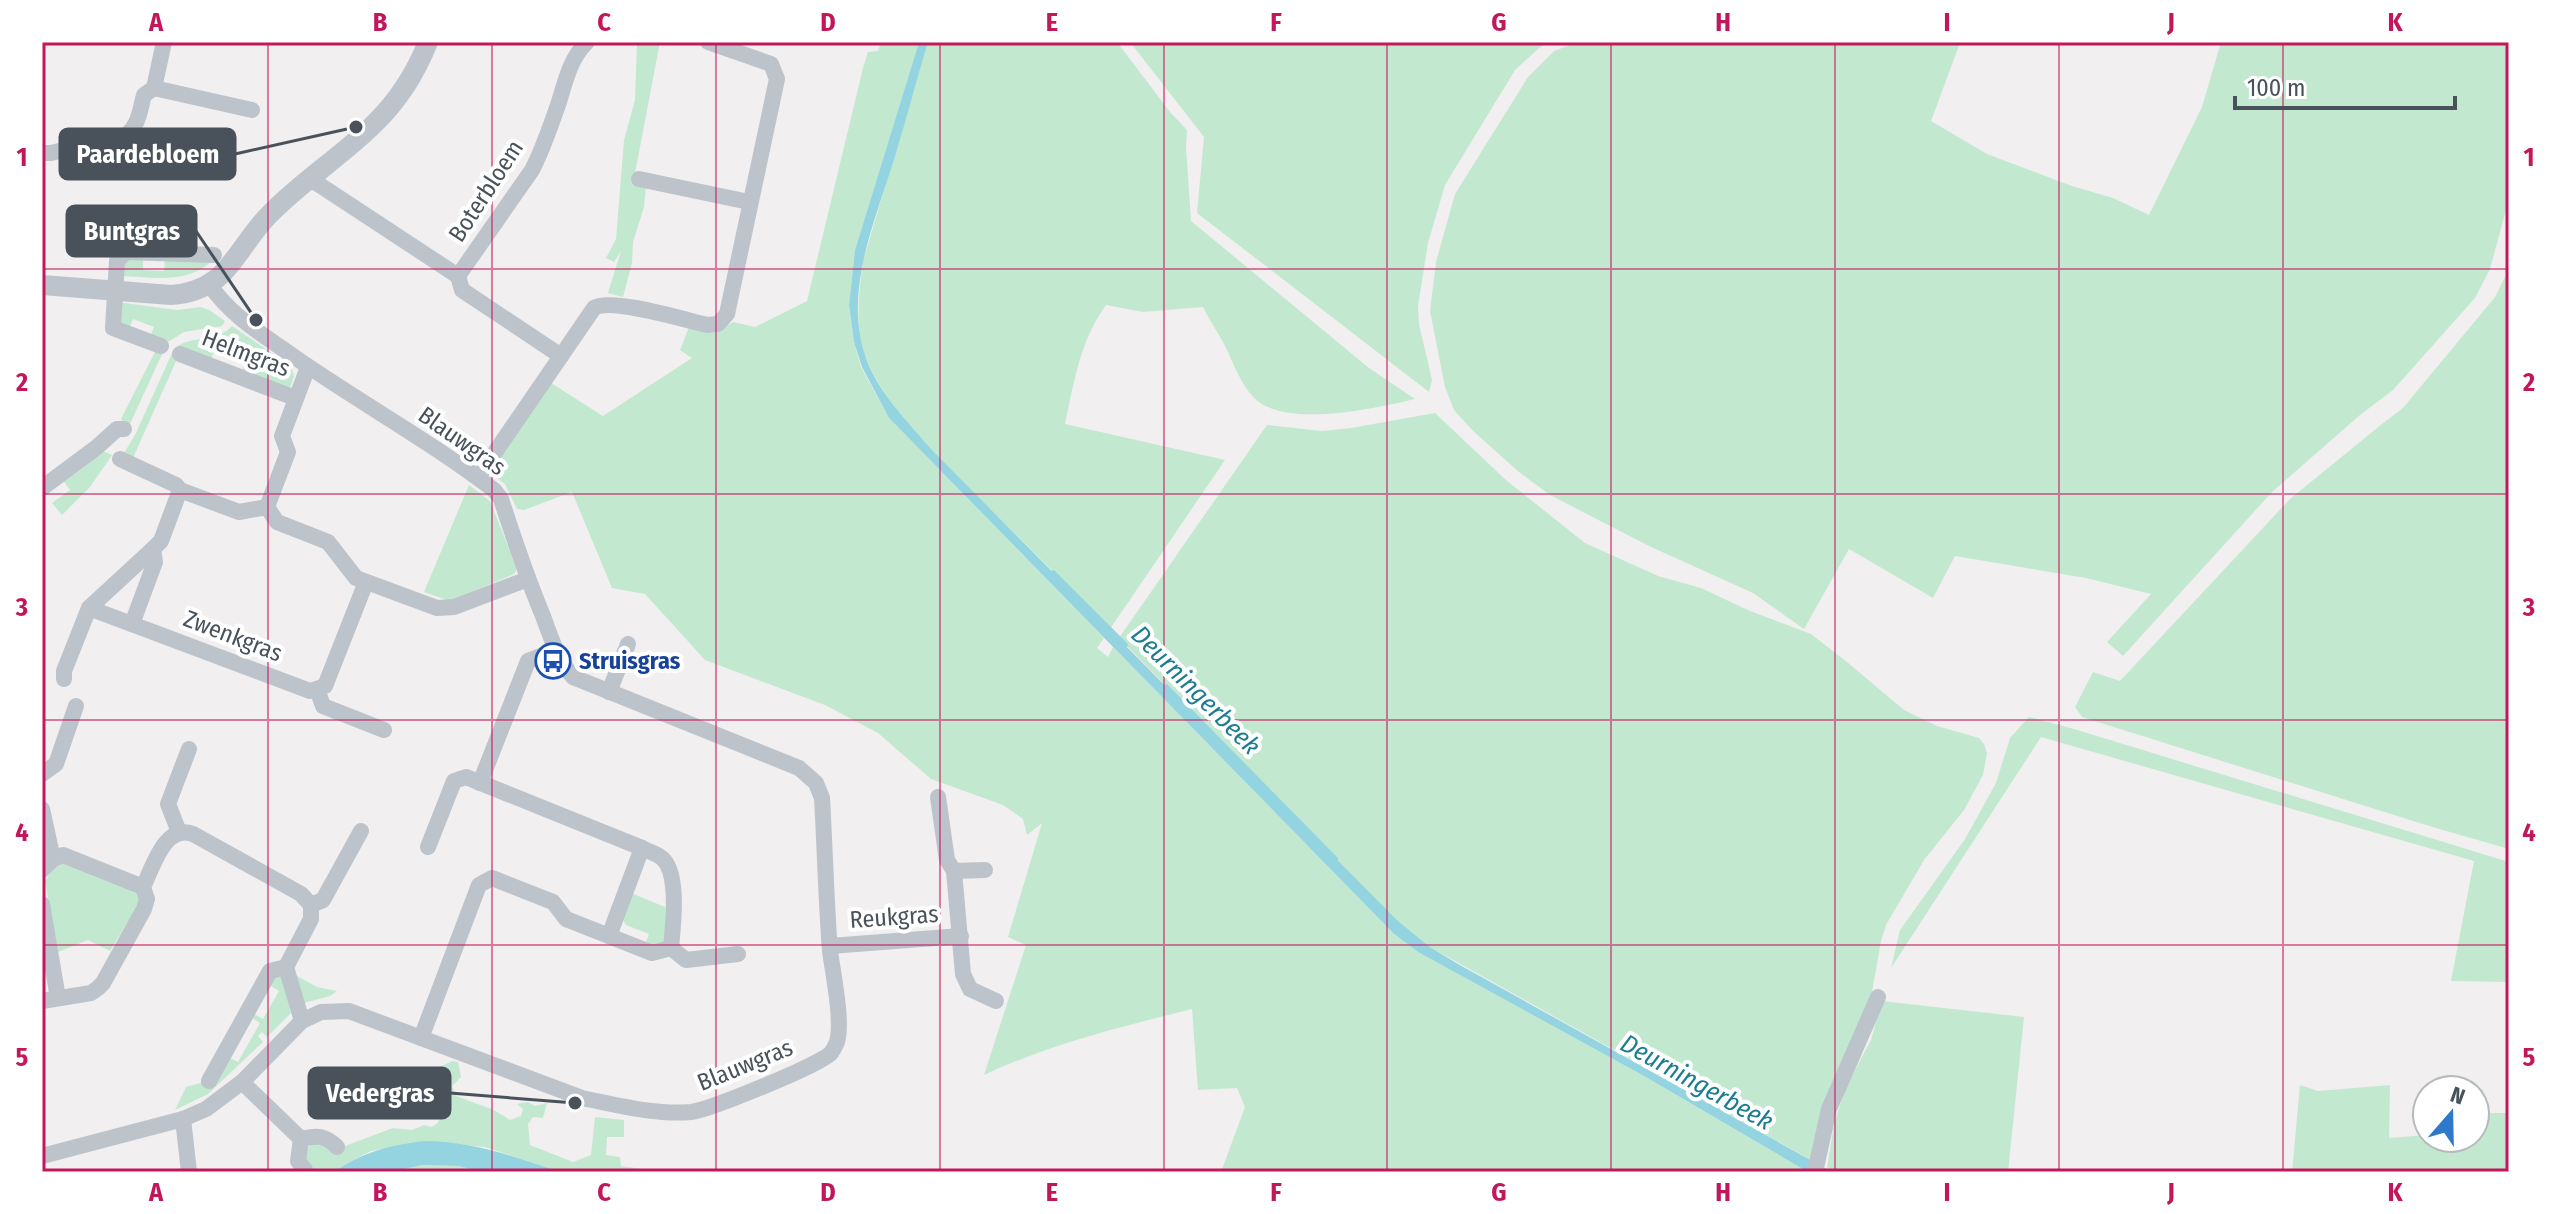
<svg xmlns="http://www.w3.org/2000/svg" width="2551" height="1214" viewBox="0 0 2551 1214" font-family="'Fira Sans Condensed',sans-serif">
<rect width="100%" height="100%" fill="#f1efef"/>
<g fill="#c2e9d0">
<path d="M660,42l-25,131 11,12 -2,22 -11,35 -1,21 -9,34 -15,-4 13,-42 -7,11 -8,-4 10,-19 8,-99 11,-40 2,-57z"/>
<path d="M881,42h38l-64,208 -6,55 5,37 7,25 28,51 215,220 -7,10 11,9 5,-10 280,286 25,19 226,124 164,96h-587l24,-65 -8,-19 -39,2 -6,-81c-71,18 -142,35 -208,66l42,-130 -18,-8 34,-114 -15,12 -4,-16 -20,-14 -72,-26 -53,-46 -53,-28 -120,-45 -60,-66 -33,-6 -40,-96 -48,18 -7,-1 -12,-25 -15,-11 61,-90 52,33 89,-58 -12,-8 9,-23 26,6 18,-11 22,5 52,-26 56,-233 5,-16 10,-1z"/>
<path d="M928,42h189l53,70 17,18 -1,17 5,74 178,147 46,31c-39,9 -129,30 -161,-1 -14,-15 -21,-36 -30,-54 -6,-12 -15,-24 -21,-37l-60,5 -37,-7c-26,36 -32,77 -41,119l160,36 -115,169c-45,-45 -89,-90 -134,-134 -39,-40 -89,-85 -110,-137 -12,-30 -7,-66 -3,-97z"/>
<path d="M1130,42h420l-11,6 -24,22 -70,115 -17,58 -10,63 1,18 13,56 -3,12 -232,-179 7,-76z"/>
<path d="M1578,42h380l2,1 -29,78 56,33 85,32 41,12 36,17 53,-108 19,-65h288v157l-19,70 -15,29 -82,92 -33,25 -88,77 -149,164 -16,-14 44,-48 -65,-16 -131,-22 -22,42 -84,-49 -45,80 -51,-36 -104,-47 -99,-51 -31,-23 -46,-41 -19,-21 -9,-23 -15,-76 6,-49 19,-68 73,-117 26,-26z"/>
<path d="M129,257h14v13l21,1 1,-13 49,1c-26,26 -61,18 -94,17l1,-12z"/>
<path d="M2509,269v580l-80,-23 -347,-109 -7,-10 18,-35 27,9 170,-182 92,-75 21,-16 92,-111z"/>
<path d="M117,302l60,8 24,-3 8,3 16,11 -3,5 -38,6 -19,12 -16,-5 5,-12 -21,-8 -5,12 -7,-3z"/>
<path d="M232,326l59,40 3,10 -5,15 -48,-18 5,-12 -31,-12 -5,13 -35,-14c18,-14 41,-4 57,-22z"/>
<path d="M156,350h8l-36,78 -7,-9z"/>
<path d="M172,353l5,6 -44,99 -10,-3 13,-22z"/>
<path d="M1435,413l72,68 78,62 73,33 43,12 49,23 61,23 36,28 57,48 33,16 42,12 5,6 3,9 -4,22 -19,35 -40,50 -38,65 -5,16 -9,51 -61,168 -381,-213 -32,-26 -279,-283 148,-213 55,6 29,-3z"/>
<path d="M101,450l11,5 -22,32 -28,28 -10,-12 18,-13 -8,-11z"/>
<path d="M469,485l21,16 27,68 -3,5 -64,27 -26,-9z"/>
<path d="M2029,717l45,12 435,133v120l-58,-1 23,-120 -433,-124 -150,231 9,-38 65,-91 31,-56 14,-45z"/>
<path d="M64,863l72,25 4,14 -30,49 -22,-11 -30,12 -13,-71 11,-16z"/>
<path d="M631,893l34,14 2,26 -3,9 -11,5 -8,-2 4,-11 -23,-9 -5,-9z"/>
<path d="M277,974l6,4 8,35 -24,24 -5,-5 -4,4 5,6 -55,52 -33,16 11,-23 18,-5 24,-25 10,5 22,-39 -10,-6 2,-4 11,6 16,-28 -11,-7z"/>
<path d="M295,975l22,12 20,4 -7,5 -26,7z"/>
<path d="M1882,1001l142,16 -16,155h-176l-5,-3 7,-45 12,-37 25,-47z"/>
<path d="M453,1061l5,1 3,15 -9,9 4,10 38,14 16,10 11,-4 2,-7 -6,-5 11,-2 7,4 12,-3 -4,15 -10,-1 -5,7 2,21 43,17 18,-7 4,-38 29,3v17h-17l-1,18 14,2 1,9 21,3v3h-82l-75,-25 -61,-6 -53,10 -22,11 -15,10h-26c-10,-33 8,-32 34,-25l51,-19 19,2 12,-5 8,2c16,-10 5,-16 -1,-27l2,-9 6,-4 3,-6 -4,-6 1,-8z"/>
<path d="M2300,1085l18,6 72,-6 -1,53 38,-3v3h48v-27l9,2h25v59h-217z"/>
<path d="M422,1165l36,1 24,6h-90z"/>
</g>
<g fill="#94d4e1">
<path d="M919,42h9c-11,37 -21,74 -32,111 -19,64 -53,135 -31,202 11,35 42,66 66,94l467,472 32,26 28,17 374,208h-24l-164,-96 -226,-124 -25,-19 -504,-515 -27,-51 -8,-25 -5,-37 6,-55z"/>
<path d="M424,1141c48,0 91,16 136,31h-78l-24,-6 -36,-1 -30,7h-58c28,-20 57,-27 90,-31z"/>
</g>
<g fill="none" stroke-linecap="round" stroke-linejoin="round">
<g stroke="#94d4e1" stroke-width="4">
<path d="M1053,572l73,73"/>
<path d="M1166,686l170,173"/>
</g>
<g stroke="#bcc3ca" stroke-width="16">
<path d="M154,88l98,22"/>
<path d="M42,153h9l75,-18c13,-10 14,-25 18,-40l10,-7 10,-46"/>
<path d="M309,178l149,98 4,14 99,66"/>
<path d="M639,179l110,23"/>
<path d="M458,276l74,-106c11,-21 18,-43 26,-65 7,-22 12,-47 29,-63"/>
<path d="M161,346l-48,-18 4,-67 9,-9 88,3"/>
<path d="M180,354l115,44"/>
<path d="M308,367l-26,69 6,16 -21,55 10,15 51,20 28,36 81,30 17,-1 74,-28"/>
<path d="M120,459l56,26 4,5 59,22 28,-5"/>
<path d="M478,477l116,-169c17,-11 91,12 113,17l11,-1 9,-10 50,-235 -6,-15 -63,-22"/>
<path d="M42,488l55,-41 20,-18h7"/>
<path d="M89,608l221,83 15,-5 41,-104"/>
<path d="M132,624l23,-62 -2,-13 8,-8 19,-51"/>
<path d="M64,679v-8l25,-63 64,-59"/>
<path d="M317,689l6,17 61,24"/>
<path d="M609,692l19,-48"/>
<path d="M42,774l14,-10 20,-58"/>
<path d="M480,783l48,-122 28,-11"/>
<path d="M938,797l9,63 7,11 9,103 7,15 26,12"/>
<path d="M42,809l11,50"/>
<path d="M179,832l-11,-28 21,-55"/>
<path d="M428,847l26,-66 12,-4 176,71c7,4 17,6 22,12 15,17 9,66 7,88"/>
<path d="M42,870l11,-11 10,-4 80,32"/>
<path d="M954,871l31,-1"/>
<path d="M42,904l16,94"/>
<path d="M609,936l33,-88"/>
<path d="M830,946l131,-10"/>
<path d="M42,1001l49,-8 7,-5 5,-5 41,-74 3,-10 -4,-12c10,-20 22,-64 50,-53l108,60 10,11"/>
<path d="M302,1021l-16,-54 25,-48v-14l12,-5 38,-69"/>
<path d="M421,1038l58,-153 13,-7 61,24 13,17 86,34 19,-5 15,12 52,-6"/>
<path d="M209,1081l61,-110 16,-4"/>
<path d="M242,1082l59,57"/>
<path d="M183,1119l6,53"/>
<path d="M301,1139c16,-4 24,-4 36,8"/>
<path d="M301,1139l-3,22 7,9"/>
<path d="M42,1156l141,-37 23,-10 36,-27 60,-61 19,-9 28,-1 233,87c35,7 73,17 109,14 18,-2 129,-47 140,-59 1,-1 6,-10 6,-11 6,-21 -4,-68 -7,-91 -4,-51 -5,-102 -8,-153l-6,-15 -17,-15 -226,-91c-15,-17 -22,-39 -30,-61 -16,-38 -29,-77 -42,-117l-7,-9c-64,-49 -135,-88 -201,-134 -31,-22 -62,-40 -84,-72"/>
<path d="M1815,1172l14,-63 49,-112"/>
</g>
<path stroke="#bcc3ca" stroke-width="20" d="M42,285l129,10c16,-1 32,-6 45,-16 18,-14 34,-45 51,-62 33,-35 74,-60 107,-93 24,-23 42,-52 54,-82"/>
</g>
<path fill="none" stroke="#c2185b" stroke-width="2" stroke-opacity="0.55" d="M268,42v1130M492,42v1130M716,42v1130M940,42v1130M1164,42v1130M1387,42v1130M1611,42v1130M1835,42v1130M2059,42v1130M2283,42v1130M42,269h2467M42,494h2467M42,720h2467M42,945h2467"/>
<defs>
<symbol id="bus-ring" viewBox="-11 -11 22 22"><circle r="9.5" fill="#fff" stroke="#1a4fb4" stroke-width="1.5"/><path d="M-5-6H5V4H4V6H2V4H-2V6H-4V4H-5ZM-3.5-4V0h7V-4ZM-3.5 1.2v1.5H-2V1.2ZM2 1.2v1.5H3.5V1.2Z" fill="#1a4fb4"/></symbol>
</defs>
<g fill-rule="evenodd">
<use href="#bus-ring" x="533" y="641" width="40" height="40"/>
</g>
<g text-anchor="middle" stroke-width="8" stroke-linejoin="round" paint-order="stroke">
<g font-size="24" fill="#49525a" stroke="#fff">
<text transform="translate(486 191) rotate(-57)" y="8">Boterbloem</text>
<text transform="translate(246 353) rotate(21)" y="8">Helmgras</text>
<text transform="translate(462 441) rotate(35)" y="8">Blauwgras</text>
<text transform="translate(233 636) rotate(21)" y="8">Zwenkgras</text>
<text transform="translate(894 917) rotate(-4)" y="8">Reukgras</text>
<text transform="translate(745 1065) rotate(-22)" y="8">Blauwgras</text>
</g>
<g font-size="24" font-weight="bold" fill="#164399" stroke="#fff" text-anchor="start">
<text x="579" y="669">Struisgras</text>
</g>
<g font-size="26" font-style="italic" fill="#1c7d91" stroke="#fff">
<text transform="translate(1196 690) rotate(45)" y="9">Deurningerbeek</text>
<text transform="translate(1697 1082) rotate(29)" y="9">Deurningerbeek</text>
</g>
</g>
<path fill="none" stroke="#49525a" stroke-width="3" d="M356 127L235 154M256 320L196 231M575 1103L450 1093"/>
<g fill="#49525a" stroke="#fff" stroke-width="3">
<circle cx="356" cy="127" r="8"/>
<circle cx="256" cy="320" r="8"/>
<circle cx="575" cy="1103" r="8"/>
</g>
<g fill="#49525a" stroke="#49525a" stroke-width="3">
<rect x="60" y="129" width="175" height="50" rx="8"/>
<rect x="67" y="206" width="129" height="50" rx="8"/>
<rect x="309" y="1068" width="141" height="50" rx="8"/>
</g>
<g font-size="26" text-anchor="middle" font-weight="bold" fill="#fff">
<text x="148" y="163">Paardebloem</text>
<text x="132" y="240">Buntgras</text>
<text x="380" y="1102">Vedergras</text>
</g>
<rect width="2551" height="1214" fill="none" stroke="#ffffff" stroke-width="88"/>
<g transform="translate(2451 1114) rotate(20)"><circle r="38" fill="#ffffff" stroke="#b6babd" stroke-width="2"/>
<path d="M0-6L14 30L0 20L-14 30Z" fill="#2f79cb"/>
<text y="-12" font-size="22" font-weight="bold" text-anchor="middle" fill="#49525a">N</text>
</g>
<path d="M2235 96v12h220v-12" fill="none" stroke="#49525a" stroke-width="4"/>
<text x="2247" y="96" font-size="24" fill="#49525a" stroke="#ffffff" stroke-width="6" paint-order="stroke">100 m</text>
<rect x="44" y="44" width="2463" height="1126" fill="none" stroke="#c2185b" stroke-width="3"/>
<g font-size="26" text-anchor="middle" font-weight="bold" fill="#c2185b">
<text x="156" y="31">A</text>
<text x="380" y="31">B</text>
<text x="604" y="31">C</text>
<text x="828" y="31">D</text>
<text x="1052" y="31">E</text>
<text x="1276" y="31">F</text>
<text x="1499" y="31">G</text>
<text x="1723" y="31">H</text>
<text x="1947" y="31">I</text>
<text x="2171" y="31">J</text>
<text x="2395" y="31">K</text>
<text x="22" y="166">1</text>
<text x="2529" y="166">1</text>
<text x="22" y="391">2</text>
<text x="2529" y="391">2</text>
<text x="22" y="616">3</text>
<text x="2529" y="616">3</text>
<text x="22" y="841">4</text>
<text x="2529" y="841">4</text>
<text x="22" y="1066">5</text>
<text x="2529" y="1066">5</text>
<text x="156" y="1201">A</text>
<text x="380" y="1201">B</text>
<text x="604" y="1201">C</text>
<text x="828" y="1201">D</text>
<text x="1052" y="1201">E</text>
<text x="1276" y="1201">F</text>
<text x="1499" y="1201">G</text>
<text x="1723" y="1201">H</text>
<text x="1947" y="1201">I</text>
<text x="2171" y="1201">J</text>
<text x="2395" y="1201">K</text>
</g>
</svg>
